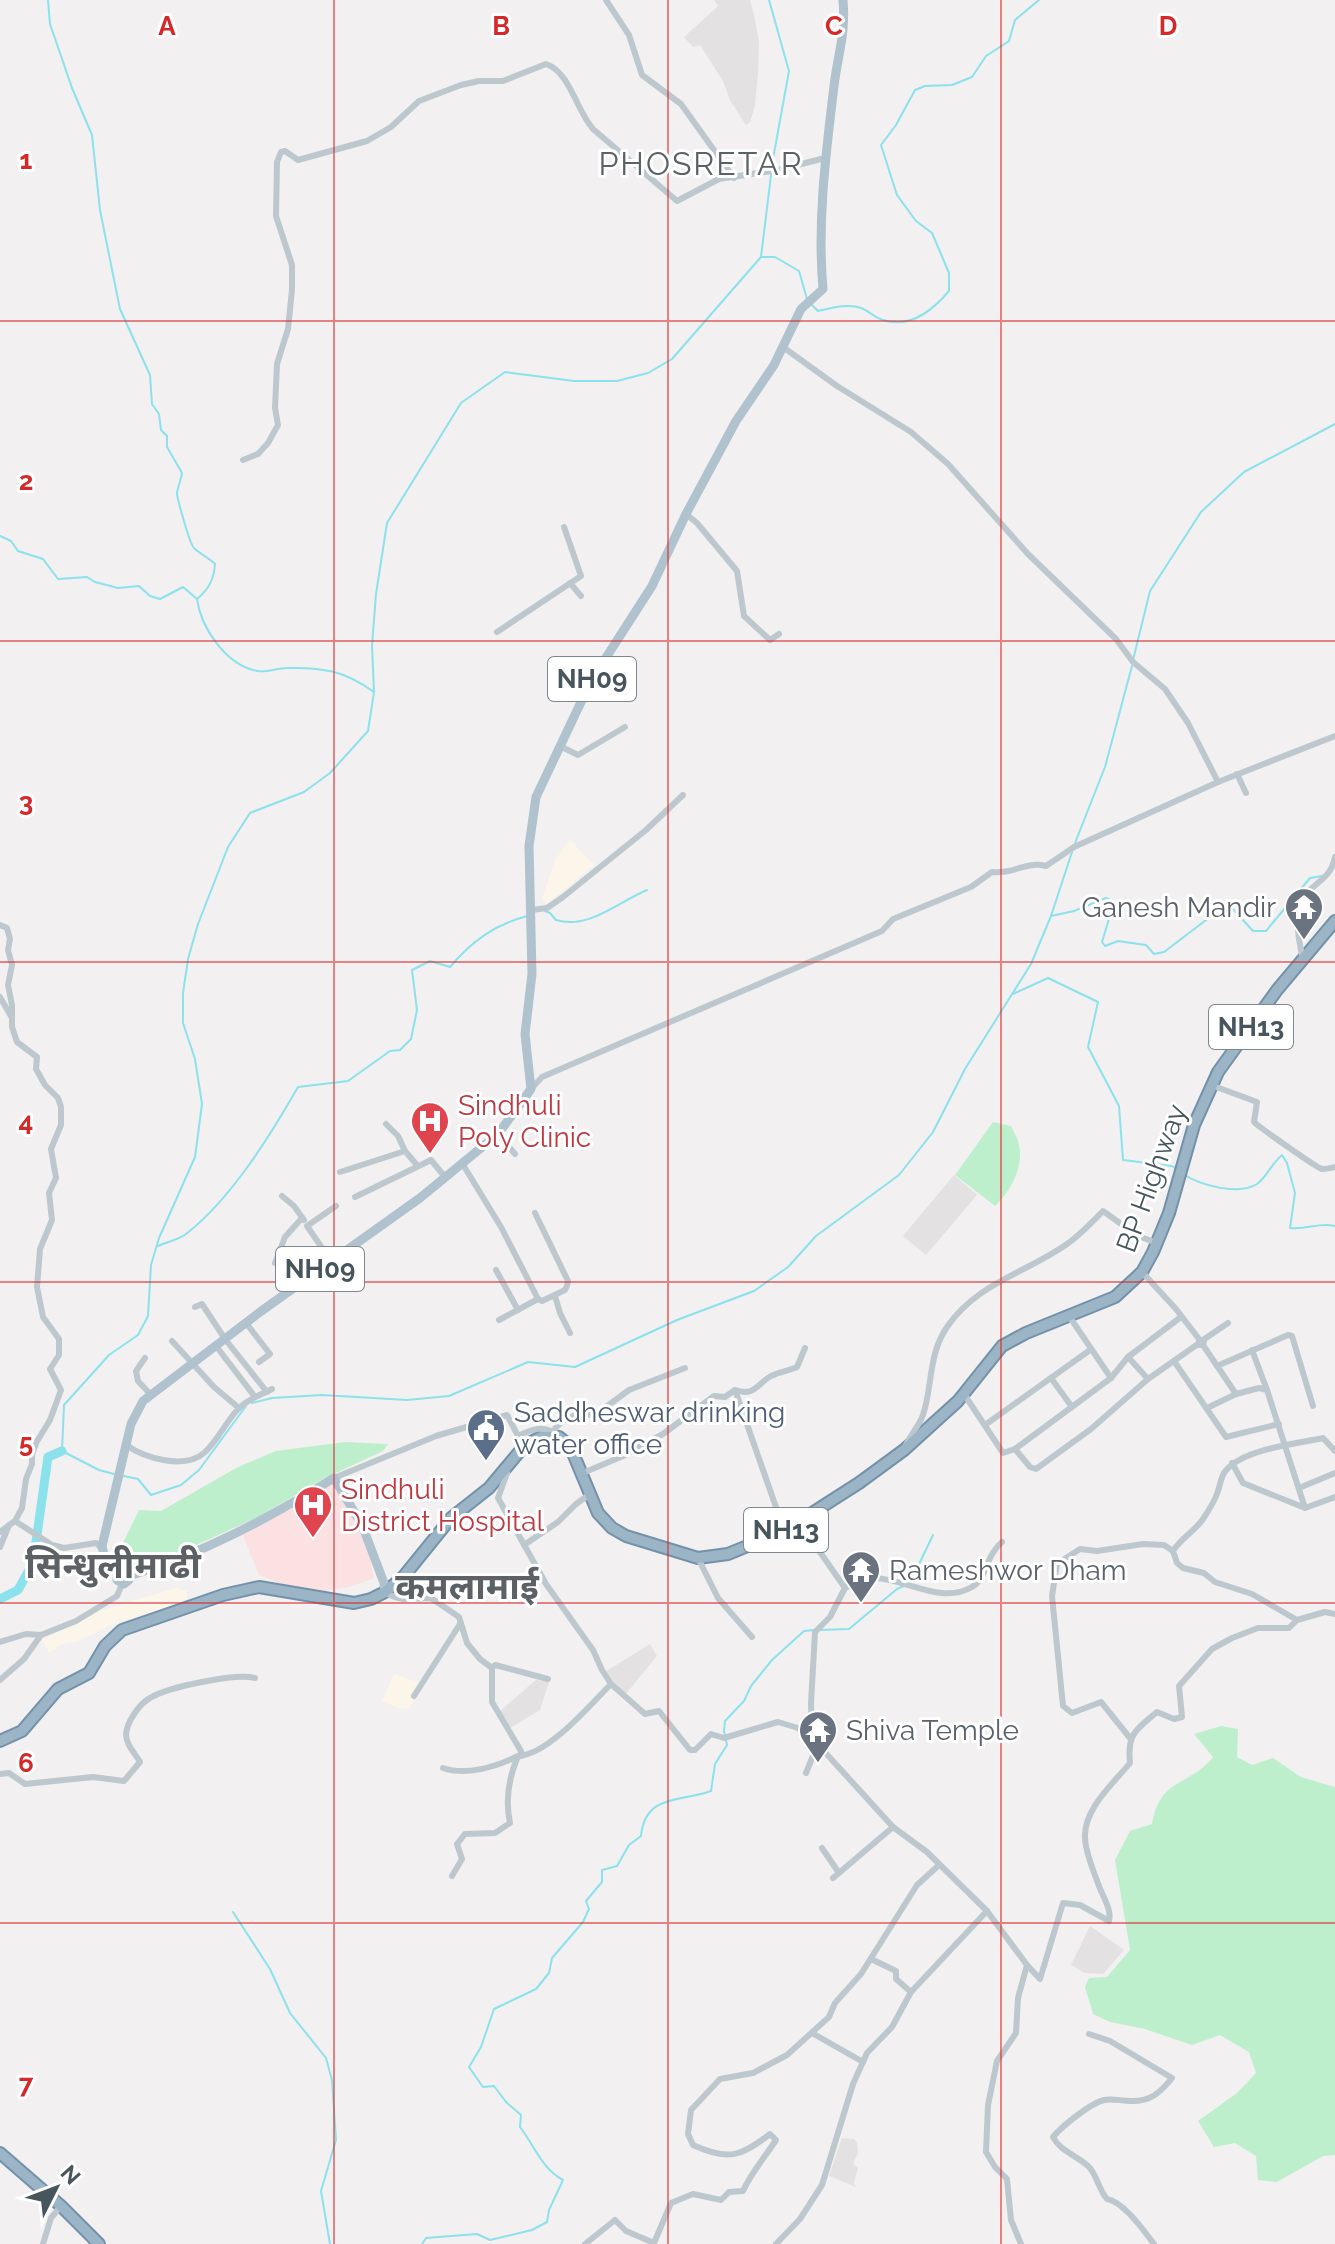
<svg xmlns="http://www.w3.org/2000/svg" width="1335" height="2244" viewBox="0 0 1335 2244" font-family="Raleway,'Noto Sans Devanagari',sans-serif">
<rect width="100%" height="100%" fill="#f2f0f0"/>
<g fill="#fcf5ea">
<path d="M570,839l24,26 -47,39 -5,-5 13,-39z"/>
<path d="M176,1588l11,3v8l-31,12 1,4 -10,3 -1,-4 -28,8 -40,19 -16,3 -13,9 -7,-13 61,-30z"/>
<path d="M394,1674l29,10 -14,24 -9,1 -18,-8z"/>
</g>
<g fill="#e3e1e2">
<path d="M714,0h36l4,15 5,27 -1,31 -3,33 -5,16 -4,3 -16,-25 -7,-19 -23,-36 -7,2 -9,-10 34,-31z"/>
<path d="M954,1175l23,20 -51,60 -23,-19z"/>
<path d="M650,1644l7,12 -32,39 -20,-23z"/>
<path d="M536,1680l13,2 -9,28 -30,18 -10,-17z"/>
<path d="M1090,1926l34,24 -21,24 -18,-1 -14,-8z"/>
<path d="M842,2138l12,1 3,4 1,10 -5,11 5,4 -4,15 2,4 -27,-11z"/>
</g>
<path fill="#fbe1e1" d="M335,1483l19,35 16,41 4,19 -25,9 -45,7 -45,-19 -17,-42z"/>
<g fill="#beefcd">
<path d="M993,1122l18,4c3,6 7,13 8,19 5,22 -9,47 -24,61l-40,-31z"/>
<path d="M345,1442l43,2 -5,7 -58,27 -69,40 -71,32 -41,15 -10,-1 -7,-6 -5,-13 17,-35 22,1 77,-44 38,-16z"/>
<path d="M1221,1726l17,3 -1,28 15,8 21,-7 28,19 34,10v368l-12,1 -46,26 -19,-2 -2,-24 -21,-13 -21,4 -16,-26 39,-28 19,-20 -7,-21 -29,-17 -28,10 -47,-16 -35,-7 -17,-8 -8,-27 4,-9 18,-1 23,-27 -15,-90 15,-29 22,-7c8,-47 37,-37 61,-67l-19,-23z"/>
</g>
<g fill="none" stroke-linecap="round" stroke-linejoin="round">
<g stroke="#8be1ec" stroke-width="2">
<path d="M48,0l2,24 22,64 20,47 8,75 20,99 30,66 2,29 7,10 2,16 6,6v11l15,26c-1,7 -4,13 -5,20 0,5 13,52 17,55 6,6 15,10 21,16 -1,15 -6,25 -18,35"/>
<path d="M761,257l12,-98 16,-88 -20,-71"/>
<path d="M762,257h13l24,14 8,28"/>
<path d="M811,304l7,7c13,-3 30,-8 43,-3 8,3 14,10 22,12 27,9 50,-10 66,-29v-18l-17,-40 -16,-12 -19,-26 -16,-50 15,-20 19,-35 10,-4 27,-1 20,-8 14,-21 23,-15 6,-21 24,-20"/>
<path d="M0,536l11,5 7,10 25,8 15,20 29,-2 8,5 23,6 21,-2 11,10 10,3 23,-12 14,12c4,29 29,66 60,72 9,2 20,-3 30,-3 36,-1 58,3 87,24"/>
<path d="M1133,660l17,-69 51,-79 43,-40 91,-48"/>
<path d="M1075,843l30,-76 27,-101"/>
<path d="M545,911l5,2 6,7c32,10 62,-18 91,-30"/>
<path d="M1051,916l23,-5 32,-13 8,4 -12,40 3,4 13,-5 28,4 8,9 10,-2 50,-38 18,-6 21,23h13l44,-53 12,-2"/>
<path d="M1013,994l35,-16 50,24 -10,45 31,59 4,54 49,6 6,4"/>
<path d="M1183,1174c17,11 55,22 74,10 9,-6 15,-21 25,-29l5,8 8,30 -5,35c17,2 29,-6 45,-2"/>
<path d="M158,1246c9,-4 20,-6 28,-12 45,-35 84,-98 112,-147l50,-6 42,-30 10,-1 11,-11 6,-29 -5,-40 18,-9 20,6c22,-26 44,-42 77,-51"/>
<path d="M252,1403l20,-5 50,-3 85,5 42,-4 79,-34 47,5 102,-47 77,-29 34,-24 28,-31 83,-61 34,-43 32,-63 66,-105 20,-48 21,-64"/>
<path d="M114,1474l-15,-4 -37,-19 2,-46 45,-50 29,-20 10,-19 3,-51 8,-27 36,-81 7,-53 -7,-45 -12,-36v-30l5,-34 10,-35 30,-77 22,-34 54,-21 26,-19 38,-42 6,-39 -2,-46 4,-52 11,-71 74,-120 44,-31 69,9h43l31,-8 24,-14 89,-102"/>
<path d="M124,1476l14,3 13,16 30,-10 18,-15 47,-64"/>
<path d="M820,1630l29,-1 48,-40 13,-6 23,-48"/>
<path d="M233,1912l37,57 20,44 36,45 6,22 4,60 -15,51 9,53"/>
<path d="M422,2244l4,-6 51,-4 13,6 42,-10 15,-8 2,-12 14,-30c-21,-11 -29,-35 -43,-53l1,-12 -15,-13 -12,-16 -11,1 -14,-20 12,-20 13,-38 42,-20 13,-16 3,-15 31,-36 6,-13 -3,-8 16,-19v-12l15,-4 12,-21 12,-9c4,-42 39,-34 70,-45l4,-27 12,-19 -3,-14 1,-10 19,-20 7,-15 21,-26 32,-29 10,-1"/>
</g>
<path stroke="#8be1ec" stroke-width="9" d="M0,1599l18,-9 15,-27 15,-106 14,-6"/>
<defs>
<g id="trunk">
<path d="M0,1741l22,-10 36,-42 31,-16 16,-27 17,-16 101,-35 36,-8 95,16 17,-4 14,-7 19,-16 47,-58 38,-30 36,-43 16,-8h18l11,9 28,67 14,15 14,8 72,22 30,-4 56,-23 75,-48 45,-33 54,-49 44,-55 24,-13 89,-36 27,-25 11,-20 16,-39 25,-88 24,-53 59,-82 58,-69"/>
<path d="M0,2153l61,53 38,38"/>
</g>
</defs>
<use href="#trunk" stroke="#7392aa" stroke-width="14"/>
<g stroke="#bdc8ce" stroke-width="6">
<path d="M606,0l23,35 13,40 39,29 53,74"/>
<path d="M783,347l54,39 74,46 37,32 80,90 88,85 17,23 32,27 23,34 30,59"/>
<path d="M243,460l15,-6 10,-11 10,-18 -3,-17 2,-44 11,-35 4,-39v-25l-16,-49 1,-54 4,-10 4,-1 13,9 69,-19 24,-14 28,-26 42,-16 18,-4h24l43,-17c24,8 30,46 47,65l84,72 42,-22 59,-9 47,-12"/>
<path d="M686,514l11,9 40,48 7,45 26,24 9,-6"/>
<path d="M570,583l11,13"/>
<path d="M497,632l84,-56 -17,-49"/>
<path d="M560,746l18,9 47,-28"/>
<path d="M1237,774l9,19"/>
<path d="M532,910l15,-2 16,-11 83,-67 37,-35"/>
<path d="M0,925l7,3 3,11 -2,11 4,15 -4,20 4,20v22l5,15 20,15 -1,12 9,16 13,13 3,9v18l-10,24 5,29 -7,15 3,27 -12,29 -3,38 6,30 16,22v16l-9,14 11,21 -11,30 -14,23 -4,12v9l-6,15 -4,29 -7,13 -15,11"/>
<path d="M1303,959c-5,-21 -11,-50 6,-68 13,-13 22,-15 26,-34"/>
<path d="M0,997l12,21"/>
<path d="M1211,1085l46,17 -3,20c5,5 63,46 68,47 2,0 11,-1 13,-2"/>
<path d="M531,1089l11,-12 340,-146 11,-12 78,-32 21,-15c24,2 33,-11 54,-6l28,-19 144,-65 117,-46"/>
<path d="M386,1124l12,12 7,15"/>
<path d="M498,1134l17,20"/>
<path d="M462,1163l39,64 37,72"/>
<path d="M340,1172l65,-21 12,14"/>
<path d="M282,1196l12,10 10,14"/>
<path d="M355,1197l76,-37 14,17"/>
<path d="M331,1261l-24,-35 29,-20"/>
<path d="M275,1263l10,-26 17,-19"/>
<path d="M496,1270l22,40"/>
<path d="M1142,1272l34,37 23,30v6h4l1,-4 -5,-2"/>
<path d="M555,1296l5,17 10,20"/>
<path d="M195,1307l7,-3 23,35 42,53"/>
<path d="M1069,1316l42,62"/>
<path d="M499,1320l39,-21 4,2 23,-11 2,-4 1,-5 -33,-68"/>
<path d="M246,1323l24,31 -11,8"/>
<path d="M1203,1340l25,-17"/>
<path d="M172,1341l42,46 25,21"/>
<path d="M1203,1345l33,49 23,-6 8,2 38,118"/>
<path d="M216,1346l39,51"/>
<path d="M1252,1350l15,40"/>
<path d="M1128,1357l20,22"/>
<path d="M145,1358l-9,13 2,10 13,14"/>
<path d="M1174,1361l52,76 53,-13"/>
<path d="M1217,1366l71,-31 4,1 21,70"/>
<path d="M1051,1378l21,29"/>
<path d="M735,1390l49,140"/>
<path d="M964,1394l39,59 12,-4 15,18 6,2 55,-40 57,-50 50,-35"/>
<path d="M1207,1408l29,-14"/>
<path d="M985,1425l105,-75"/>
<path d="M553,1431c12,-15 23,-18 42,-16l34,-25 56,-22"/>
<path d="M126,1445c19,13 58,25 78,8 14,-12 22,-32 35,-45 9,-9 22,-13 33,-19"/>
<path d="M905,1447c5,-12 14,-21 18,-32 10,-31 5,-60 24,-88 30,-44 79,-54 120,-83 13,-9 25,-22 36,-33l35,25 19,7"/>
<path d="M1015,1449l96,-71 17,-21 53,-40"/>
<path d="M1232,1463l11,20 62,25 30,-11"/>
<path d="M507,1473l-9,25 48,86 47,66 9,20 9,14 34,30 14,-3 31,39h5l16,-16 13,4 54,-16 20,6 14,10"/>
<path d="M583,1473l40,-17 40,-22 51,-38 11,1 10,-7c19,7 22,-6 36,-14 8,-4 17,-5 26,-9l8,-19"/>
<path d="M334,1478l102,-42 71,-21 11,21c14,-7 27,-12 39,0"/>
<path d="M1299,1488l36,-15"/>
<path d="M15,1521l37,24 12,3 32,-5 6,6"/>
<path d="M799,1522l46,66 -15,29 -15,15 -4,71 1,35 81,89 34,25 60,59 40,54 -9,33 -2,35 -19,28 -9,44 -2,47 9,15 12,12 4,41 10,24"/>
<path d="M753,1524l5,19"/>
<path d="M524,1545l34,-23 18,-18 14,-10"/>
<path d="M0,1547l9,-22"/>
<path d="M698,1558l20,40 34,39"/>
<path d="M845,1588c9,-4 20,-10 30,-10 32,1 66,27 97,9 15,-8 13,-31 30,-45"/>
<path d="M385,1592c16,11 28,6 46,6l28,19 8,26 13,16 12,9v34l29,49v5"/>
<path d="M1297,1620l28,-8 10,2"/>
<path d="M0,1642l26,-8 15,1 35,-14 41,-25 5,-12"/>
<path d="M492,1668l3,-3 53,14"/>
<path d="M0,1680l24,-21 17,-24"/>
<path d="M414,1696l46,-72"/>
<path d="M1130,1738l-29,-36 -29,11 -9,-7 -11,-110 5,-32 23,-15 17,2 46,-7 21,1 9,6"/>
<path d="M443,1768c23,8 53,-1 75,-12"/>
<path d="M806,1773l11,-27"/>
<path d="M0,1774l9,-1 16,11 68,-7 31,4 16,-19c-5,-9 -14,-17 -14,-28 1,-12 13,-30 24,-36 18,-11 85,-25 105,-20"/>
<path d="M822,1848l17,25"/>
<path d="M452,1876l10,-17 -5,-15 8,-10 30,-1 15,-10c-5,-23 -1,-46 8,-67 30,-1 72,-51 93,-72"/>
<path d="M833,1878l60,-51"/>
<path d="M871,1959l25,12v8l15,13"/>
<path d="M1027,1965l13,14 23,-76 17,2 29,16c3,-11 -6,-24 -10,-35 -5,-14 -14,-34 -14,-49 -1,-29 29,-54 45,-74 -3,-30 6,-33 27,-51l17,7 8,-2 -3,-31 33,-37 20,-11 26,-10h31l8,-8 -45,-26 -37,-12 -11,-9 -21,-5 -6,-5 -4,-12c8,-13 22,-20 30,-32 6,-9 12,-18 15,-28 2,-6 3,-13 6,-18 16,-24 72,-29 99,-35l12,13"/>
<path d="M812,2033l51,29"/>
<path d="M1089,2034l21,7 62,37c-12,15 -22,24 -42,23 -9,0 -17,-3 -26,-1 -13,3 -42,26 -51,37 7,14 23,18 35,29 9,8 10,23 19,33 17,3 37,32 47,45"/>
<path d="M43,2244l8,-26 10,-12"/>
<path d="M585,2244l30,-24 11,11 28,12 17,-40 22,-9 28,6 8,-8 14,-1c8,-18 22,-34 33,-51l-6,-6c-30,23 -42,27 -77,11l-5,-11 3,-24 29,-31 33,-6 34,-18 42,-38 6,-14 26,-29 56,-89 22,-20"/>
<path d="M776,2244l24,-25 22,-34 31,-101 14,-31 25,-26 19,-35 76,-81"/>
</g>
<g stroke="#afc2ce" stroke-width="9">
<path d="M118,1574l-12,-10 -4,-18 29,-122 12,-23 117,-89 160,-114 78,-64 33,-45 -6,-55 7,-60 -3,-128 7,-49 55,-116 61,-95 34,-72 50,-93 38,-56 27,-56 22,-20c-6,-68 3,-136 11,-203 4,-33 12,-52 9,-86"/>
<path d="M129,1576v4l-5,4 -7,-4 1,-6 3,-2 8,4c73,-22 140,-58 205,-98l28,47 22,58 1,9"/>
</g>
<use href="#trunk" stroke="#9bb4c6" stroke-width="10"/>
</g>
<path fill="none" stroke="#d62828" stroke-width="2" stroke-opacity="0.55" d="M334,0v2244M668,0v2244M1001,0v2244M0,321h1335M0,641h1335M0,962h1335M0,1282h1335M0,1603h1335M0,1923h1335"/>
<defs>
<symbol id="temple-pin" viewBox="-11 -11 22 30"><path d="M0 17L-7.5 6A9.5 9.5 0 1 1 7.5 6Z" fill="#6b7280" stroke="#fff"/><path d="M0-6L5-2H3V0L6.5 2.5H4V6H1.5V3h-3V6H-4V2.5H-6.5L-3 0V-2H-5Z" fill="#fff"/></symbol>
<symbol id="hospital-pin" viewBox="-11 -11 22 30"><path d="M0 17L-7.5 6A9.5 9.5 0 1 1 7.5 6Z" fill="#e0444e" stroke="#fff"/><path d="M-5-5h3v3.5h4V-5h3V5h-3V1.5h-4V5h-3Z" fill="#fff"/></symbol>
<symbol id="civic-pin" viewBox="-11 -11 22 30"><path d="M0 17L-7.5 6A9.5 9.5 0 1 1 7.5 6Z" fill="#5c6f8a" stroke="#fff"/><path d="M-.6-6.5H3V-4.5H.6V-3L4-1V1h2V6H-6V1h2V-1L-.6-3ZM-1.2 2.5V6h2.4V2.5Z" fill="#fff"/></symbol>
</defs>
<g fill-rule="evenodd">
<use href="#temple-pin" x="1282" y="885" width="44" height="60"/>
<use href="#hospital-pin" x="408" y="1099" width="44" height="60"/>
<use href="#civic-pin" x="464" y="1406" width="44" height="60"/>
<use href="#hospital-pin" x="291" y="1483" width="44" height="60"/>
<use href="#temple-pin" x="839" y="1548" width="44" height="60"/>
<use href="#temple-pin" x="796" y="1708" width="44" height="60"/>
</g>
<g text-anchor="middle" stroke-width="6" stroke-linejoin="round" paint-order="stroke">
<g fill="#fff" stroke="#7e888e" stroke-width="2">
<rect x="548" y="657" width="88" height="44" rx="6"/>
<rect x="1209" y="1005" width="84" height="44" rx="6"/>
<rect x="276" y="1247" width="88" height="44" rx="6"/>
<rect x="744" y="1508" width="84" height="44" rx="6"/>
</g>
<g font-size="26" font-weight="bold" fill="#47555d">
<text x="592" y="688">NH09</text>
<text x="1251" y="1036">NH13</text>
<text x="320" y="1278">NH09</text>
<text x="786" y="1539">NH13</text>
</g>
<g font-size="28" fill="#5b616d" stroke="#fff" text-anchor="start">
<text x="1276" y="917" text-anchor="end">Ganesh Mandir</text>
<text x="889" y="1580">Rameshwor Dham</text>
<text x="846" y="1740">Shiva Temple</text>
</g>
<g font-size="28" fill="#be3a42" stroke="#fff" text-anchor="start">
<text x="458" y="1115">Sindhuli<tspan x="458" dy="32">Poly Clinic</tspan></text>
<text x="341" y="1499">Sindhuli<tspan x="341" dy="32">District Hospital</tspan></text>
</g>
<g font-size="28" fill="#47555d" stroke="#fff">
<text transform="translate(1151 1178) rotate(-70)" y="10">BP Highway</text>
</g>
<g font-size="28" fill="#4e5e75" stroke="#fff" text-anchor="start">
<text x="514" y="1422">Saddheswar drinking<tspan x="514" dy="32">water office</tspan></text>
</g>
<g font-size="32" letter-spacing="2" fill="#5c6165" stroke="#fff">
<text x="701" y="175">PHOSRETAR</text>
</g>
<g font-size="36" font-weight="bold" fill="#5c6165" stroke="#fff">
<text x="113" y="1578">सिन्धुलीमाढी</text>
<text x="467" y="1599">कमलामाई</text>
</g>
</g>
<g font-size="26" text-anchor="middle" font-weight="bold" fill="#d62828" stroke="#fff" stroke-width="6" stroke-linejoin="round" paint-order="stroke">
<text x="167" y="35">A</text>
<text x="501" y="35">B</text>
<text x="834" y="35">C</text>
<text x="1168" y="35">D</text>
<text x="26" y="169">1</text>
<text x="26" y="490">2</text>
<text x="26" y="811">3</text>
<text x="26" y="1131">4</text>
<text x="26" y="1452">5</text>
<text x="26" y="1772">6</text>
<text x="26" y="2093">7</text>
</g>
<g transform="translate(56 2188) rotate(48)" stroke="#ffffff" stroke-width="6" paint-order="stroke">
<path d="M0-6L14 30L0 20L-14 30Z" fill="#47555d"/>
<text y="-12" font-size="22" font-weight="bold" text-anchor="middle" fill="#47555d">N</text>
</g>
</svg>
